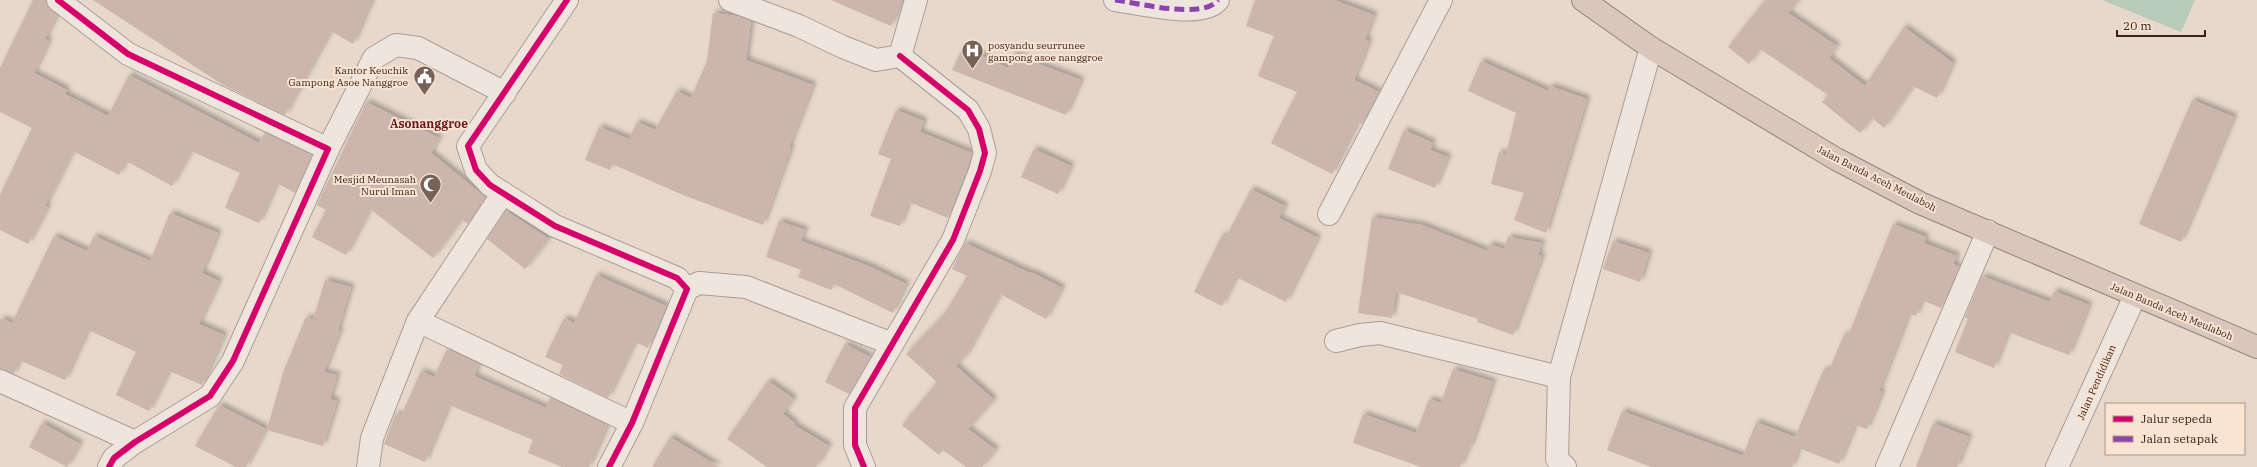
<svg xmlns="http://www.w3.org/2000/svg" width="2257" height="467" viewBox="0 0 2257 467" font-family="'IBM Plex Serif',serif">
<defs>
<filter id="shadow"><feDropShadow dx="3.5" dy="-3.5" stdDeviation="2" flood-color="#0004"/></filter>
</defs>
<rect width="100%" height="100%" fill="#e7d8cb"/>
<path fill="#b8caba" d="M2102,0h93l-14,32z"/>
<g fill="#cbb5ac" filter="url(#shadow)">
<path d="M33,0h13l1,5 10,10 -12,24 4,2 -15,32 33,17 -2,4 43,22 21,-41 130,68 6,-10 47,22 -17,38 -18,-10 -18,40 -34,-15 15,-35 -49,-22 -19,35 -46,-25 -7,14 -46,-24 -28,55 3,1 -20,37 -28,-14v-35l32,-67 -32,-16v-44z"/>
<path d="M93,0h279l-19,44 -22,-13 -46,84 -62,-30z"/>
<path d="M831,0h71l-11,26z"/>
<path d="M1255,0h79l40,15 -9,24 4,2 -15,39 25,12 -17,32 -4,-2 -26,52 -61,-31 26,-51 -39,-16 16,-40 -28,-10z"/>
<path d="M1765,0h34l-11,13 49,33 -8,12 36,28 39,-59 49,36 -16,35 -24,-12 -29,42 -12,-10 -12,15 -38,-31 6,-7 -68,-46 -11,15 -21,-17z"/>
<path d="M713,13l24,3 14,5 -5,39 67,25 -24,62 2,1 -28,77 -80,-30 -71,-31 -2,6 -25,-10 14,-33 30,12 8,-17 18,8 22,-39 14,7 16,-37z"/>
<path d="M963,47l45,21 5,-14 68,26 -15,35 -114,-45z"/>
<path d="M1481,61l67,30 2,-5 37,13 -41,134 -32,-13 10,-27 -33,-9 8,-32 7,2 10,-41 -48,-22z"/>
<path d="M2192,100l42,17 -53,125 -42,-18z"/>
<path d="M366,102l73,36 -8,15 54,44 -17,27 -6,-4 -29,38 -63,-49 -24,46 -34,-18 14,-27 -9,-5z"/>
<path d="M896,110l28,11 -4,11 52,21 -24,65 -39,-16 -9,24 -30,-10 21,-57 -13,-5z"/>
<path d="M1404,130l29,13 -3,7 18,7 -13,31 -47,-19z"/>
<path d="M1034,149l37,17 -13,28 -37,-17z"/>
<path d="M1251,189l34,17 -6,12 39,20 -32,64 -50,-25 -14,29 -28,-14 28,-57 4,2z"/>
<path d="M506,211l43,28 -24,30 -38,-30z"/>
<path d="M170,213l48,20 -16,40 17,8 -20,43 25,11 -22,50 -33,-14 -20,40 -33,-16 20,-43 -48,-22 -23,50 -46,-20 -5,14 -14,-5v-51l12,5 42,-87 33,15 7,-15 56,25z"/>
<path d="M1372,217l50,8 65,26 2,-7 15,5 4,-12 34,6 -4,12 4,1 -29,79 -36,-13 1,-3 -82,-27 -4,26 -34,-5z"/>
<path d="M779,221l26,9 -4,11 70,26 35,17 -13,29 -59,-29 -3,6 -33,-13 3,-7 -35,-13z"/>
<path d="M1893,224l33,13 -2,6 33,13 -4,8 6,3 -18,41 -19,-8 -6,16 -7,-3 -30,78 3,1 -15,37 -12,-4 -16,39 -40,-16 -7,19h-141l-44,-17 15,-39 121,45 13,-34 39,15 29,-68 5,2 15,-37 4,2z"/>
<path d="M1613,241l36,12 -9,29 -37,-13z"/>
<path d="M965,243l65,30 1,-1 31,16 -16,31 -46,-25 -33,60 -11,12 38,34 -26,29 28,21 -14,17h-16l-23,-17 -4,5 -37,-30 35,-43 -31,-28 39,-41 22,-37 -15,-7z"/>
<path d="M596,275l70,31 -18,42 -13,-6 -27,56 -49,-24 4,-9 -18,-8 19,-39 10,5z"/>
<path d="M1982,276l68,26 4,-11 35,14 -20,50 -61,-23 -14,36 -39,-16 13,-33 -3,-2z"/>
<path d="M325,280l26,7 -13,43 2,1 -16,41 13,3 -7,24 7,2 -14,45 -56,-16 17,-60 22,-53 7,3z"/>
<path d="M845,344l25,13 -21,37 -24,-12z"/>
<path d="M447,349l32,15 -5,12 72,32 4,-10 57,27 -18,42h-27l-34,-14 5,-13 -84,-35 -24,57 -41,-18 12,-31 5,3 20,-45 13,6z"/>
<path d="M1453,369l40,13 -23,66 -1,-1 -9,20h-39l-68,-24 10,-29 53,19 13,-34 12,4z"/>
<path d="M768,381l26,18 -11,15 12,9 -1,2 35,21 -13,21h-49l-40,-28z"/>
<path d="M219,405l47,24 -20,38h-10l-41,-21z"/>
<path d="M42,423l38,21 -13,23 -38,-20z"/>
<path d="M1933,423l36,14 -12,30h-41z"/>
<path d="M670,437l49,30h-67z"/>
</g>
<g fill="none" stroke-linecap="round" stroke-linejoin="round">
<defs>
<g id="street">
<path d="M58,0l70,54 200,95 -95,212 -23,35 -75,46 -21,16 -5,9"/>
<path d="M567,0l-99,146 8,24 14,15 65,41 122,52 10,11 -55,134 -23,44"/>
<path d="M730,0l69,26 44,21 33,13 24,-4 16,-56"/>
<path d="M1115,0c23,3 88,20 103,0"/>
<path d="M328,149l46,-91 22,-13 22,3 87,45"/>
<path d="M1329,214l112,-214"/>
<path d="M687,289l12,-6 47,4 146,57"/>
<path d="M418,321l85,-128"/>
<path d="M1336,341l24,-6 20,-2 179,44"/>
<path d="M0,381l135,61"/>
<path d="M368,467l4,-29 46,-117 214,102"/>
<path d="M864,467l-9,-22v-37l98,-168 27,-69 5,-18 -6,-24 -11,-19 -68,-54"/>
<path d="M1565,467l-8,-8 2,-82 92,-329"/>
<path d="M1887,467l101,-236"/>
<path d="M2057,467l78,-171"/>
</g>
<path id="highway" d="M1583,0l68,48 185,111 84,44 337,144"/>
</defs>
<use href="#street" stroke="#ac9d95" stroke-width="24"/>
<use href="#highway" stroke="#91837b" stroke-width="24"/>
<use href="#street" stroke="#eee5de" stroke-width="22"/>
<use href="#highway" stroke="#d9c6bc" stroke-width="22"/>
<path stroke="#8e44ad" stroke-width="5" stroke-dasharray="10 5" stroke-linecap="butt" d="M1115,0c23,3 88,20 103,0"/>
<defs>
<g id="cycleway">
<path d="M58,0l70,54 200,95 -95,212 -23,35 -75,46 -21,16 -5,9"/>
<path d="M567,0l-99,146 8,24 14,15 65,41 122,52 10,11 -55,134 -23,44"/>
<path d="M864,467l-9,-22v-37l98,-168 27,-69 5,-18 -6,-24 -11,-19 -68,-54"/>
</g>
</defs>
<use href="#cycleway" stroke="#f9e3d1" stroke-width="8"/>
<use href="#cycleway" stroke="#d6006c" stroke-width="6"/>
</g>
<defs>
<symbol id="hospital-pin" viewBox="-11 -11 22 30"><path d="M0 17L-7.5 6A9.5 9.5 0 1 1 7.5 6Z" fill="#776259" stroke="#f9e3d1"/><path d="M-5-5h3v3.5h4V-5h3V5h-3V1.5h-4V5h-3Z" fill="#fff"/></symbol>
<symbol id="civic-pin" viewBox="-11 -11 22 30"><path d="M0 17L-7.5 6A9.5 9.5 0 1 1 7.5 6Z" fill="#776259" stroke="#f9e3d1"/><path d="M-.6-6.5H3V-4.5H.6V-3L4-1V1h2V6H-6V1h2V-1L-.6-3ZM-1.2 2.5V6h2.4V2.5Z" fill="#fff"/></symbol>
<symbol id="mosque-pin" viewBox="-11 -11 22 30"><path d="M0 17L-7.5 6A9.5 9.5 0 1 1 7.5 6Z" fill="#776259" stroke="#f9e3d1"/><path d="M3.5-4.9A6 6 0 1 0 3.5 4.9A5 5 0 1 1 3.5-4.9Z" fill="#fff"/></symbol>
</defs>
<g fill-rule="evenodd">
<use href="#hospital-pin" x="960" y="38" width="25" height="34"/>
<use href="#civic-pin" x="412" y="64" width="25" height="34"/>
<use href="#mosque-pin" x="418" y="172" width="25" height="34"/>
</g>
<g text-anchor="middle" stroke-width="4" stroke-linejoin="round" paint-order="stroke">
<g font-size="10" fill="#3b231c" stroke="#f9e3d1" text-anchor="end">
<text x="988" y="49" text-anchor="start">posyandu seurrunee<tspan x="988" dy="12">gampong asoe nanggroe</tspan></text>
<text x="408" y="74">Kantor Keuchik<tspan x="408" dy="12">Gampong Asoe Nanggroe</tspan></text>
<text x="416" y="183">Mesjid Meunasah<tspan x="416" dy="12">Nurul Iman</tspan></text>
</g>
<g font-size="10" fill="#3b231c" stroke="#f9e3d1">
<text transform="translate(1877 178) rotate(27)" y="4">Jalan Banda Aceh Meulaboh</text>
<text transform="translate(2172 311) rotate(23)" y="4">Jalan Banda Aceh Meulaboh</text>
<text transform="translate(2096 382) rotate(-66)" y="4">Jalan Pendidikan</text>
</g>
<g font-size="12" font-weight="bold" fill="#6c171b" stroke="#f9e3d1">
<text x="429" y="128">Asonanggroe</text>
</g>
</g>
<rect x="2105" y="403" width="140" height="52" fill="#f9e3d1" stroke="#ad9689"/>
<rect x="2113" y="416" width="20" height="6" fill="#d6006c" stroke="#ad9689"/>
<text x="2141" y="423" font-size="12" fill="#3b231c">Jalur sepeda</text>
<rect x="2113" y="436" width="20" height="6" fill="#8e44ad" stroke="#ad9689"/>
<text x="2141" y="443" font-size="12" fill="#3b231c">Jalan setapak</text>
<path d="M2117 30v6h88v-6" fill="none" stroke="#3b231c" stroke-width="2"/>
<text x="2123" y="30" font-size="12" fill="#3b231c" stroke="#f9e3d1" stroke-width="3" paint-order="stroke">20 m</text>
</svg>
